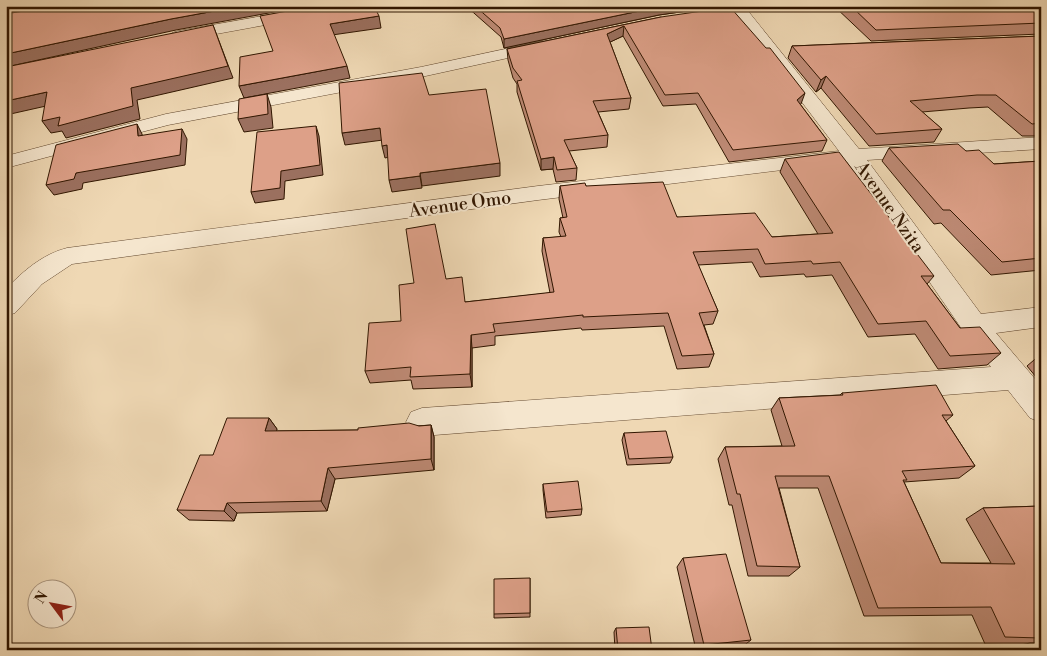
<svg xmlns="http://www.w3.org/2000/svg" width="1047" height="656" viewBox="0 0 1047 656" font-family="'Libre Bodoni',serif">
<rect width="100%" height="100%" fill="#efd8b4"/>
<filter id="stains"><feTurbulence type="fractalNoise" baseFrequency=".004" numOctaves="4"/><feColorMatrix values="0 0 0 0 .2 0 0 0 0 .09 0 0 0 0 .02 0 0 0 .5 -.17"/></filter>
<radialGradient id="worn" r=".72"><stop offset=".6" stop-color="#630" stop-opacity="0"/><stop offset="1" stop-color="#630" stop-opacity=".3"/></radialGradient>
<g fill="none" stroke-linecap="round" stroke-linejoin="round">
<defs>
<g id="street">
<path d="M23,6h30l-2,3 -45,9v-8z"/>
<path d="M319,6h35l-7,4 -169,31 -6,-2 -2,-3 2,-3 6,-2z"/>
<path d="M728,6h16l115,143 182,-12v12l-174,11 114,154 60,-7v20l-45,6 45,53v36l-11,-4 -22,-28 -586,46 -11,-4 -5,-10 5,-10 11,-4 569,-41 -27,-35 -117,-170 -309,38 -466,64 -30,20 -27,29 -9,3v-27c17,-18 37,-35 61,-41l471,-62 301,-35 -104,-137 -40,6 -5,-1 -2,-3 2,-3 5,-1z"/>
<path d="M543,41l6,2 2,3 -2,3 -128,28 -253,48 -162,43v-12l160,-42 255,-47z"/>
</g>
</defs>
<use href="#street" stroke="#60462d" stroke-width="1"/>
<use href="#street" fill="#f5e6ce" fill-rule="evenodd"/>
</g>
<g fill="#be8a75" stroke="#311600">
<path d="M466,6h256l-63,9 -155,33 -3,-11z"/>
<path d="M834,6h207v28l-170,7z"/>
<path d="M661,17l140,87h-1l27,36 -5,11 -93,11 -33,-58 -33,2 -40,-70 -13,6 21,56 -2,11 -31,3 10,23 -1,12 -38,4 8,17 -1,12 -20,2 -3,-13 -12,1 -24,-78v-8l-4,-6 -5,-18 -1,-11z"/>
<path d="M1041,36v100h-19l-34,-29 -19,1 -47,4 20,17 -8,13 -65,4 -48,-58 -5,4 -28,-34 4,-12z"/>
<path d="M889,148l77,3 28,13 47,-3v109l-50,5 -50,-52 -7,1 -52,-63z"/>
<path d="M785,159l149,117 -7,8 33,44 41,25 -14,12 -49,4 -23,-35 -47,3 -36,-62 -26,2 -2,-3 -44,3 -8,-15 -54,3 20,46 -5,13 -9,1 10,29 -5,13 -32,2 -13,-43 -82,4 -1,-2 -86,8v9l-23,3v39l-59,2 -2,-9 -41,3 -5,-12 36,-50 45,-42 19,23 85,-9 -8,-42 1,-13 18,-1 -2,-5 1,-14h3l-4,-19 1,-13h26l91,31 95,20 46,-3 -38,-62z"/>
<path d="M1041,354v29l-14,-17z"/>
<path d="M842,393l111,22 -7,6 29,45 -16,12 -55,4 37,81h50l-25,-44 17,-11 58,-2v137h-11l-9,2 -36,-1 -13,-29 -108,1 -46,-128h-39l21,79 -11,9h-41l-16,-71h-3l-11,-46 7,-12 57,-1 -11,-36 8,-12 61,-3z"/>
<path d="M269,418l8,11 -1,2 82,-1 73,-5 3,12v33l-99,9 -8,32 -90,2 -3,8 -45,-1 -12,-10 36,-55z"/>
<path d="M624,433l49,24 -3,6 -43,2 -5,-25z"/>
<path d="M543,484l39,25 -1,6 -35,3 -3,-28z"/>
<path d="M683,558l68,82 -9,7 -27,3h-19l-19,-83z"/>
<path d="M530,578v39l-36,1v-4z"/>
<path d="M616,628l36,22h-37l-1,-18z"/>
</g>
<g fill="#9b705f" stroke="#311600">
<path d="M6,6h10l-3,1 6,10 -1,8 -12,-16z"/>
<path d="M242,6h65l-131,24 -170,37v-13l165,-35z"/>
<path d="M664,6h58l-63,9 -155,33v-9z"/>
<path d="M379,16l2,12 -49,7 -2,-11z"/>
<path d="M213,25l20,53 -96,22 3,19 -74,19 -4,-7 -11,2 -9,-12 89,-33z"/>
<path d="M624,26l-1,10 -17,8 1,-10z"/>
<path d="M347,66l3,12 -106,20 -5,-12z"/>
<path d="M826,76l-5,12 -5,4 5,-12z"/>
<path d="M47,92l8,12 -49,11v-14z"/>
<path d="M805,93l-4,11 -9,7 5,-11z"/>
<path d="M267,94l4,13 2,21 -29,4 -6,-13z"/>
<path d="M137,124l5,10 2,12 -6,-10z"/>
<path d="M316,126l3,10 4,39 -38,6 -1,18 -29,4 -4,-11 30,-21z"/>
<path d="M380,128l3,12 -38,5 -3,-12z"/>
<path d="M182,129l5,10 -2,26 -102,18 -1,6 -28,6 -8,-10 30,-12z"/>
<path d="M387,145l2,12 -4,1 -3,-12z"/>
<path d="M554,157l-1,12 -12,1v-11z"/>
<path d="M500,163v13l-78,10 -2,-13z"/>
<path d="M420,176l2,12 -30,4 -3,-12z"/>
<path d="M6,186l3,3 -3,14z"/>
<path d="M471,335l1,13v39l-2,-13z"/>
<path d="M269,418l8,11 -4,14 -8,-12z"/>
<path d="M431,425l3,12v33l-3,-11z"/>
<path d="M328,468l7,11 -8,32 -6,-10z"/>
<path d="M227,503l10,10 -3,8 -10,-10z"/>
</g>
<g fill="#dda088" stroke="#311600">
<path d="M12,6l-1,7 46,-7h185l-71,13 -165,35v-47z"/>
<path d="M315,6h59l5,10 -49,8 17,42 -108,20 1,-29 33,-6 -13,-35z"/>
<path d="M475,6h189l-160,33 -4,-11z"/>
<path d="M851,6h190v17l-165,7z"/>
<path d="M730,7l36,41h4l35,45 -8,7 30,40 -94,10 -35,-57 -33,2 -41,-69 -17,8 24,64 -38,3 15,34 -44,5 13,28 -20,2 -3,-13 -13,2 -24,-78 5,-1 -9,-12 -6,-19 154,-32z"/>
<path d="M213,25l15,41 -97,22 2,18 -75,20 2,-9 -18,4 5,-29 -41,9v-34z"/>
<path d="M1041,36v87l-9,1 -36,-29h-19l-67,6 32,28 -66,5 -50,-58 -5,4 -29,-34z"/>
<path d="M422,73l7,22 57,-6 14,74 -80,10v3l-31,4 -2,-35 -5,1 -2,-18 -38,5 -3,-50z"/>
<path d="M267,94l1,20 -30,5 1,-20z"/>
<path d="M137,124l1,12 44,-7 -2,26 -104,18 -2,6 -28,6 10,-40z"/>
<path d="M316,126l4,39 -39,6 -1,17 -29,4 6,-60z"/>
<path d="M958,144l8,7 13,-1 15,14 47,-3v97l-39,4 -52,-52h-7l-54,-62z"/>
<path d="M839,152l95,124h-13l39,52 20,-1 21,26 -51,3 -24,-35 -48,3 -38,-62 -27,2 -2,-3 -46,3 -7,-15 -65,3 25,59 -19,2 15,41 -32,2 -14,-43 -85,4v-2l-90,9 2,8 -24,3 -1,39 -60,3 1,-10 -46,4 4,-48 32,-2 -2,-36 15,-2 -8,-54 29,-5 11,55 16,-2 3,25 89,-10 -11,-54 23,-2 -6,-18 7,-1 -7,-31 25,-3 1,3 77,-4 14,35 78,-4 17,24 61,-4 -48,-74z"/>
<path d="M936,385l17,30h-11l33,51 -73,5 5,9h-4l38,83 74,1 -32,-56 58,-2v132l-36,-1 -14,-30 -113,1 -49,-132h-54l25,91 -43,-1 -17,-72h-3l-12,-47 70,-1 -16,-48 64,-3 -1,-2z"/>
<path d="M227,418h42l-4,13 93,-1v-2l51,-5 10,3 12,-1v34l-103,9 -7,33 -94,2 -3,8 -47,-1 23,-55h13z"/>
<path d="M666,431l7,26 -44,2 -5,-26z"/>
<path d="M578,481l4,28 -35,3 -4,-28z"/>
<path d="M726,554l25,86 -47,5 -21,-87z"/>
<path d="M530,578v35l-36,1v-35z"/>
<path d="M649,627l3,23h-34l-2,-22z"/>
</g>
<g text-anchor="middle" stroke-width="4" stroke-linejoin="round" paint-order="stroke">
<g font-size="18" fill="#311600" stroke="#f5e6ce">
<text transform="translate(460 204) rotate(-8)" y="6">Avenue Omo</text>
<text transform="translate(890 207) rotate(55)" y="6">Avenue Nzita</text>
</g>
</g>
<rect width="1047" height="656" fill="none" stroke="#efd8b4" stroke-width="25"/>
<rect x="8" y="8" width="1032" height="641" fill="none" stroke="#311600" stroke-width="2.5"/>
<rect x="12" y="12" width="1022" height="631" fill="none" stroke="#311600"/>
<g transform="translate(52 604) rotate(302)"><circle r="24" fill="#f5e6ce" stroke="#a7937c"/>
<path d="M0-4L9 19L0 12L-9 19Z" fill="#8f2418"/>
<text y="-8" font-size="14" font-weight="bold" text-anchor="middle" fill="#311600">N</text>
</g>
<rect width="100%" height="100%" filter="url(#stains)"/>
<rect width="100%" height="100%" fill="url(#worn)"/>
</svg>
